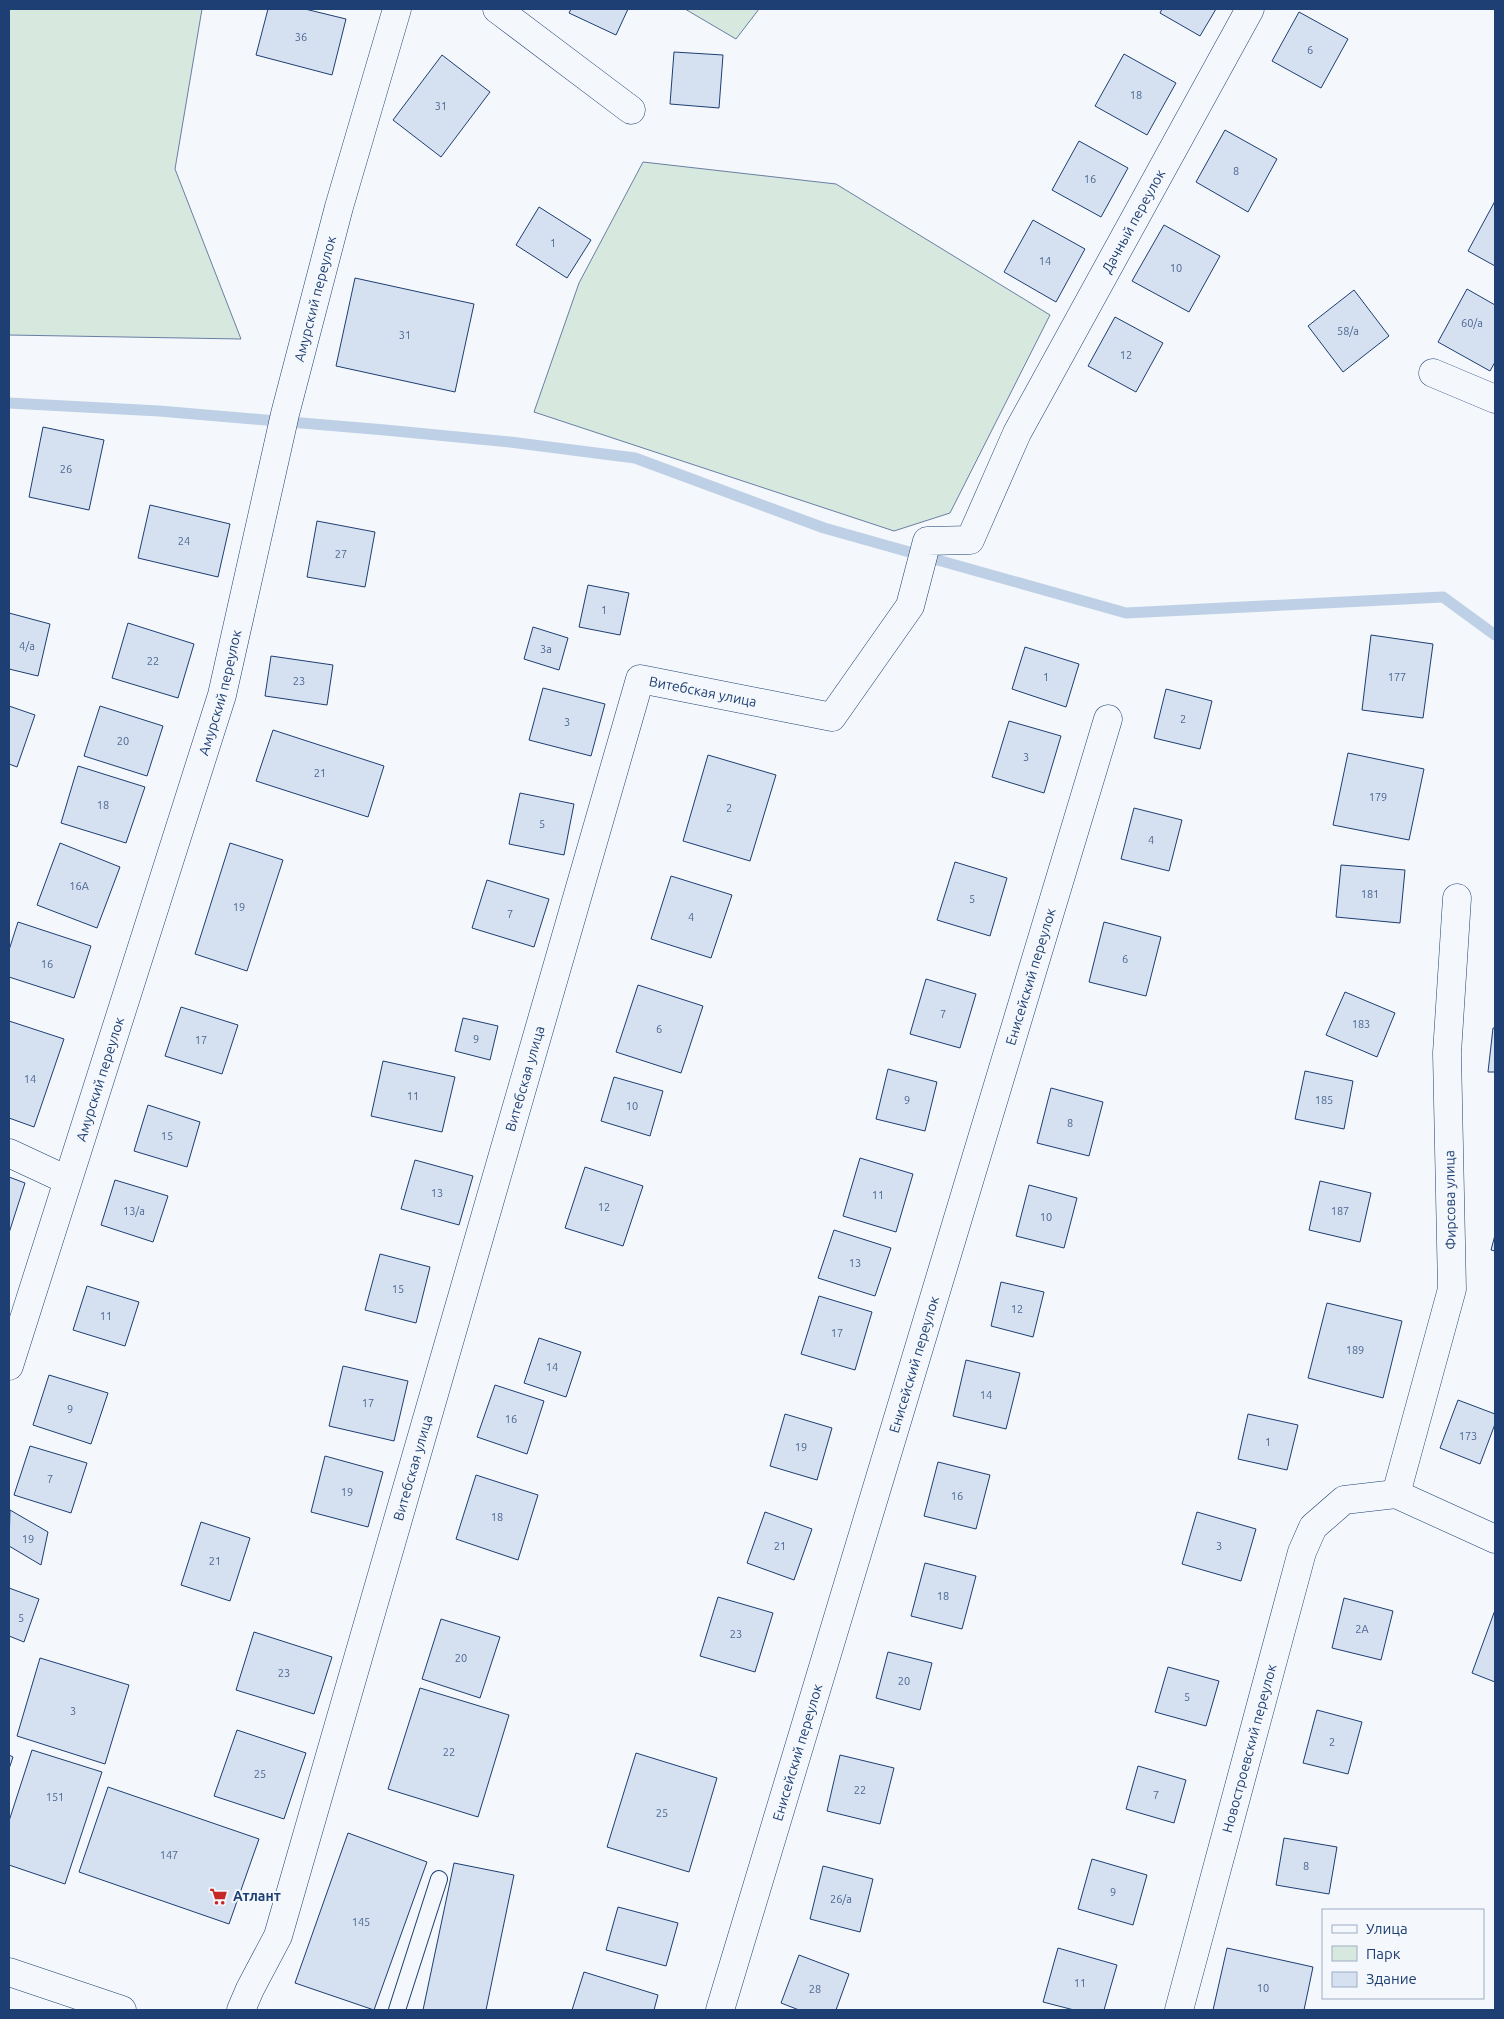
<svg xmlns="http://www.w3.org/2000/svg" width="1504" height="2019" viewBox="0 0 1504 2019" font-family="Ubuntu,sans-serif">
<rect width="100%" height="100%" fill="#f4f7fb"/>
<g fill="#d7e8df" stroke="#687fa3">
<path d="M9,9h193l-27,160 66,170 -232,-4z"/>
<path d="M685,9h74l-23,30z"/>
<path d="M643,162l193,22 214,131 -100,198 -56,18 -360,-119 45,-129z"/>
</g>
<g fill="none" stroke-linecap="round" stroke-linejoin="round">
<path stroke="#bed0e5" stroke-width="11" d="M9,403l150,8 226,19 125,12 125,16 189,70 302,85 317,-16 52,38"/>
</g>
<g fill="#d5e0f0" stroke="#1d3f73">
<path d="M268,9h37l41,10 -14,56 -76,-20z"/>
<path d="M571,9h57l-12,26 -47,-22z"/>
<path d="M1162,9h54l-16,27 -40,-23z"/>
<path d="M1299,12l49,27 -27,49 -49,-27z"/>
<path d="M674,52l49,3 -4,53 -49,-4z"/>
<path d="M1124,54l52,29 -29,52 -52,-29z"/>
<path d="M442,55l48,37 -49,65 -48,-37z"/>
<path d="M1225,130l52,29 -29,53 -52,-30z"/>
<path d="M1079,141l49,27 -27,49 -49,-27z"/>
<path d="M1495,201v65l-27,-15z"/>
<path d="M539,207l52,33 -24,38 -51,-33z"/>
<path d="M1033,220l52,29 -29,53 -52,-30z"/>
<path d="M1164,225l56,31 -31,56 -57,-31z"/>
<path d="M355,278l119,26 -19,88 -119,-26z"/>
<path d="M1467,289l28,16v57l-5,9 -52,-29z"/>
<path d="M1354,290l35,46 -46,36 -35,-46z"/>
<path d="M1115,317l48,26 -27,49 -48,-26z"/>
<path d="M43,427l61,13 -15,70 -60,-13z"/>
<path d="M150,505l80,19 -12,53 -80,-19z"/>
<path d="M317,521l58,11 -10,55 -58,-10z"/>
<path d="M588,585l41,8 -9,42 -41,-8z"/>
<path d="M9,613l41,11 -12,52 -29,-7z"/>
<path d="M128,623l66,21 -16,54 -66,-20z"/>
<path d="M533,627l35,11 -9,32 -35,-11z"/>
<path d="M1371,635l62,9 -10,74 -61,-8z"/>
<path d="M1025,647l54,17 -13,43 -54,-18z"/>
<path d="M271,656l62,9 -6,40 -62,-9z"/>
<path d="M543,688l62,16 -14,52 -62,-16z"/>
<path d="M1166,689l46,12 -12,48 -46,-11z"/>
<path d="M9,706l26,9 -18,52 -8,-3z"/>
<path d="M100,706l63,20 -16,50 -63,-20z"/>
<path d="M1009,721l52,15 -17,57 -52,-16z"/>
<path d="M273,730l111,36 -16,51 -112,-36z"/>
<path d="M1348,753l76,16 -15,71 -76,-15z"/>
<path d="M708,755l68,20 -26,86 -67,-20z"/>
<path d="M78,766l67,21 -19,56 -65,-20z"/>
<path d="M520,793l54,11 -10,51 -55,-11z"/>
<path d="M1134,808l48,12 -13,51 -48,-12z"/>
<path d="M60,843l60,24 -23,61 -60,-23z"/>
<path d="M230,843l53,17 -36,111 -52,-17z"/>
<path d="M955,862l52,16 -17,58 -53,-16z"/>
<path d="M1341,865l64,5 -5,53 -64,-6z"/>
<path d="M671,876l61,19 -21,63 -60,-19z"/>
<path d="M487,880l62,19 -15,48 -62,-19z"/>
<path d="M18,922l73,24 -17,52 -65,-21v-27z"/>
<path d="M1104,922l57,15 -15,59 -57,-14z"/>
<path d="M926,979l50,15 -16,54 -50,-14z"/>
<path d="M638,985l65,21 -22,67 -65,-21z"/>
<path d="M1345,992l50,21 -18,44 -51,-22z"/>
<path d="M181,1007l57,18 -16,49 -57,-18z"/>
<path d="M463,1018l35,8 -8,34 -35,-9z"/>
<path d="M9,1021l55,18 -30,88 -25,-9z"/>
<path d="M1493,1028h2v44h-7z"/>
<path d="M383,1061l72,16 -13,55 -71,-16z"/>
<path d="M888,1069l49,13 -12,49 -49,-12z"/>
<path d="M1305,1071l48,10 -9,48 -49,-10z"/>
<path d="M614,1077l49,14 -13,45 -49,-15z"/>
<path d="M1051,1088l52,14 -14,54 -52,-13z"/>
<path d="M148,1105l52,17 -13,45 -53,-16z"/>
<path d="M860,1158l53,16 -17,58 -53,-16z"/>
<path d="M415,1160l58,16 -14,49 -58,-16z"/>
<path d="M585,1167l58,19 -20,60 -58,-18z"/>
<path d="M9,1177l16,6 -16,50z"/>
<path d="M115,1180l53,16 -15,46 -52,-17z"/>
<path d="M1320,1181l51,12 -11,49 -51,-12z"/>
<path d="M1029,1185l48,13 -13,50 -48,-12z"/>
<path d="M834,1230l57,18 -16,48 -57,-18z"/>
<path d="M1495,1235v16l-4,-1z"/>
<path d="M380,1254l50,13 -14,56 -51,-13z"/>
<path d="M1001,1282l43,10 -11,45 -42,-11z"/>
<path d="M87,1286l52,16 -14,44 -52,-16z"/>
<path d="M819,1296l53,16 -17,58 -54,-16z"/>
<path d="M1327,1303l75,18 -19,77 -75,-20z"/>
<path d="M539,1338l42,14 -15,45 -42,-14z"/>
<path d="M966,1360l54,13 -14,56 -53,-13z"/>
<path d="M343,1366l65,15 -14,60 -65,-15z"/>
<path d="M49,1375l59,18 -17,51 -58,-19z"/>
<path d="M495,1385l49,16 -17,53 -50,-17z"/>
<path d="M1458,1400l37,14v10l-15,40 -40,-16z"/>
<path d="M785,1414l47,14 -15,52 -47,-14z"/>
<path d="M1248,1414l50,11 -11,45 -49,-11z"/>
<path d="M30,1446l57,17 -16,50 -57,-18z"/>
<path d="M325,1456l58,16 -15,55 -57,-15z"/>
<path d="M938,1462l52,13 -14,54 -52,-13z"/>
<path d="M476,1475l62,20 -20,65 -62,-21z"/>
<path d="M10,1510l38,22 -7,33 -32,-19z"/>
<path d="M765,1512l47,17 -18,51 -47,-17z"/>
<path d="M1197,1512l59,17 -15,52 -59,-17z"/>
<path d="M201,1522l49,16 -20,63 -49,-16z"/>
<path d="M925,1563l51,13 -14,53 -51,-13z"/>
<path d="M9,1588l30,11 -15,43 -15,-6z"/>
<path d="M718,1597l55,16 -18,59 -55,-16z"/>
<path d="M1344,1598l49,13 -12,49 -49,-12z"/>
<path d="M1495,1610v72l-23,-9z"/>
<path d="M441,1619l59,18 -20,61 -58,-19z"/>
<path d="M254,1632l78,25 -18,57 -78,-24z"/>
<path d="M888,1652l44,11 -12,47 -44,-12z"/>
<path d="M40,1658l89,27 -24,79 -88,-28z"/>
<path d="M1168,1667l51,14 -13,45 -51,-14z"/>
<path d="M420,1688l89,27 -31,102 -90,-28z"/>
<path d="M1317,1710l45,12 -14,52 -45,-11z"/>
<path d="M237,1730l69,23 -22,66 -70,-23z"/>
<path d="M32,1750l70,22 -37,112 -56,-19v-44z"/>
<path d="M636,1753l81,25 -28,94 -82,-25z"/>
<path d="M9,1755l4,2 -4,12z"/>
<path d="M840,1755l54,13 -14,56 -53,-13z"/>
<path d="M1138,1766l48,14 -12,43 -48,-14z"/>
<path d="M108,1787l151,52 -30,85 -150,-52z"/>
<path d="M348,1833l79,29 -53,148 -79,-27z"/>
<path d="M1284,1838l53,9 -8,47 -53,-9z"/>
<path d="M1092,1859l55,16 -14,50 -55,-16z"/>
<path d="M454,1863l60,12 -28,135h-63z"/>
<path d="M823,1866l50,13 -13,53 -50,-13z"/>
<path d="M618,1907l60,16 -12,43 -60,-16z"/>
<path d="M1058,1948l59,17 -13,45h-30l-31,-8z"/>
<path d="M1227,1948l86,19 -9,43h-91z"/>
<path d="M799,1955l50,19 -13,36h-37l-18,-7z"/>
<path d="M584,1972l74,23 -4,15h-82z"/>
</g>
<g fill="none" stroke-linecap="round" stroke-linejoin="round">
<defs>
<path id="service" d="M397,2010l42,-131"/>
<g id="minor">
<path d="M497,9l134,101"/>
<path d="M1433,373l62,26"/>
<path d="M9,1153l58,27"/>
<path id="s1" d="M9,1366l213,-671 63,-281 54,-207 58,-198"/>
<path d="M1396,1494l56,-205 -5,-236 10,-155"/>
<path id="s2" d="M241,2010l9,-21 28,-53 362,-1257 192,38 78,-111 17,-65 43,-1 47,-107 233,-424"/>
<path id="s3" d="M720,2010l388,-1291"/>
<path id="s4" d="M1179,2010l123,-458 11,-25 31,-27 52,-6 99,45"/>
</g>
<path id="primary" d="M9,1972l113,38"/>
</defs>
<use href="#service" stroke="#1d3f73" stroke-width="18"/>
<use href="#minor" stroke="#1d3f73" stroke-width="29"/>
<use href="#primary" stroke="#1d3f73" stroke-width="29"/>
<use href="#service" stroke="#f4f7fb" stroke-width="16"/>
<use href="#minor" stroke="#f4f7fb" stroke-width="28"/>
<use href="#primary" stroke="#f4f7fb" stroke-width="28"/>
</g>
<defs>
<symbol id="supermarket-bare" viewBox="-9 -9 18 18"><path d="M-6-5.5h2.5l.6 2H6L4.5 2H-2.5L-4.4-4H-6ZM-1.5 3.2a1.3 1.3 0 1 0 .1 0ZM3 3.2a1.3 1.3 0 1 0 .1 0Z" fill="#c62828" stroke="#f4f7fb" stroke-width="2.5" paint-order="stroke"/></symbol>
</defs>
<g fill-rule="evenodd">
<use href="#supermarket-bare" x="206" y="1884" width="25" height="25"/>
</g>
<g text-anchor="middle" stroke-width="4" stroke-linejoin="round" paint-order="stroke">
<g font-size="11" fill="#4b6792">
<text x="301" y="41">36</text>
<text x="1310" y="54">6</text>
<text x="1136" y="99">18</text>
<text x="441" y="110">31</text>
<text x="1236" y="175">8</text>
<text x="1090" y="183">16</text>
<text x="553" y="247">1</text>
<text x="1045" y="265">14</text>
<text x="1176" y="272">10</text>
<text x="1472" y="327">60/а</text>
<text x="1348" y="335">58/а</text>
<text x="405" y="339">31</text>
<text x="1126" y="359">12</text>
<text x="66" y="473">26</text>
<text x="184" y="545">24</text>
<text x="341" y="558">27</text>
<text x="604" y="614">1</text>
<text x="27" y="650">4/а</text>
<text x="546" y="653">3а</text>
<text x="153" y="665">22</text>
<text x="1046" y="681">1</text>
<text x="1397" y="681">177</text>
<text x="299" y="685">23</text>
<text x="1183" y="723">2</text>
<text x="567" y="726">3</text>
<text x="123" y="745">20</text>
<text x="1026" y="761">3</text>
<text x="320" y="777">21</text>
<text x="1378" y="801">179</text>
<text x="103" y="809">18</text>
<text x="729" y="812">2</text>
<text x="542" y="828">5</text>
<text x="1151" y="844">4</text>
<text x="79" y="890">16А</text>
<text x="1370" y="898">181</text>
<text x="972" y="903">5</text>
<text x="239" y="911">19</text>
<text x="510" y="918">7</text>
<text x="691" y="921">4</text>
<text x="1125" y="963">6</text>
<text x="47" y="968">16</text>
<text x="943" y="1018">7</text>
<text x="1361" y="1028">183</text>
<text x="659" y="1033">6</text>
<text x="476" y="1043">9</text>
<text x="201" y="1044">17</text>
<text x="30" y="1083">14</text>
<text x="413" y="1100">11</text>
<text x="907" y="1104">9</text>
<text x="1324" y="1104">185</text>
<text x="632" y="1110">10</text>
<text x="1070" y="1127">8</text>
<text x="167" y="1140">15</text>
<text x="437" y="1197">13</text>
<text x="878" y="1199">11</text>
<text x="604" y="1211">12</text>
<text x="134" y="1215">13/а</text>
<text x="1340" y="1215">187</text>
<text x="1046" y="1221">10</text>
<text x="855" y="1267">13</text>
<text x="398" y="1293">15</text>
<text x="1017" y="1313">12</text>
<text x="106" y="1320">11</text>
<text x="837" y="1337">17</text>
<text x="1355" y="1354">189</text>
<text x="552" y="1371">14</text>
<text x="986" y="1399">14</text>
<text x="368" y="1407">17</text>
<text x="70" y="1413">9</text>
<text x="511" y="1423">16</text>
<text x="1468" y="1440">173</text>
<text x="1268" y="1446">1</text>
<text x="801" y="1451">19</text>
<text x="50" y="1483">7</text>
<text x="347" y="1496">19</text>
<text x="957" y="1500">16</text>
<text x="497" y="1521">18</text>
<text x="28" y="1543">19</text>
<text x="780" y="1550">21</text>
<text x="1219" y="1550">3</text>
<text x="215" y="1565">21</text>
<text x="943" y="1600">18</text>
<text x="21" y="1622">5</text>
<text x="1362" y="1633">2А</text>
<text x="736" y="1638">23</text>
<text x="461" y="1662">20</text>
<text x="284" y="1677">23</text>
<text x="904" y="1685">20</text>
<text x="1187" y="1701">5</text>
<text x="73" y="1715">3</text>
<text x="1332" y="1746">2</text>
<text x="449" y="1756">22</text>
<text x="260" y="1778">25</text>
<text x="860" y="1794">22</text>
<text x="1156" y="1799">7</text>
<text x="55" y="1801">151</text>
<text x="662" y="1817">25</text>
<text x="169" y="1859">147</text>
<text x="1306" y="1870">8</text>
<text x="1113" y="1896">9</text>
<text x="841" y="1903">26/а</text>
<text x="361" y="1926">145</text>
<text x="1080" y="1987">11</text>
<text x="1263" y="1992">10</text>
<text x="815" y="1993">28</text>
</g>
<g font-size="14" fill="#1d3f73" stroke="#f4f7fb">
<text dy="5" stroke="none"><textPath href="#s2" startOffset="2191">Дачный переулок</textPath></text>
<text dy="5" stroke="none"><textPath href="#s1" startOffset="1111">Амурский переулок</textPath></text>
<text dy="5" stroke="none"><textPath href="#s2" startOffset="1455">Витебская улица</textPath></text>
<text dy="5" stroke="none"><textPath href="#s1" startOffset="706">Амурский переулок</textPath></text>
<text dy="5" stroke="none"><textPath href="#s3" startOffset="1079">Енисейский переулок</textPath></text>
<text dy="5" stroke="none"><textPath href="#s1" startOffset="301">Амурский переулок</textPath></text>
<text dy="5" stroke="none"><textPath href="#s2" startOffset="975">Витебская улица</textPath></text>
<text transform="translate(1450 1200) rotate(-91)" y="5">Фирсова улица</text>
<text dy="5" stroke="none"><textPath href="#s3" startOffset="674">Енисейский переулок</textPath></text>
<text dy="5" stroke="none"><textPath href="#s2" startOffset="570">Витебская улица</textPath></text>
<text dy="5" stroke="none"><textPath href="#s4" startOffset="271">Новостроевский переулок</textPath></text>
<text dy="5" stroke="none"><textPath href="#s3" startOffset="269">Енисейский переулок</textPath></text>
</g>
<g font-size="14" font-weight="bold" fill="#1d3f73" stroke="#f4f7fb" text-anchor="start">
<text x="233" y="1901">Атлант</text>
</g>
</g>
<rect width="1504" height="2019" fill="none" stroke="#1d3f73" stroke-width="20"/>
<rect x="1322" y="1909" width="162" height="90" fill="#f4f7fb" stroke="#9eadc5"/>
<rect x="1332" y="1925" width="25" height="8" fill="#f4f7fb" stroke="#9eadc5"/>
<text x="1366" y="1934" font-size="15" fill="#1d3f73">Улица</text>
<rect x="1332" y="1946" width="25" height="15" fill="#d7e8df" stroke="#9eadc5"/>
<text x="1366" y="1959" font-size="15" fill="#1d3f73">Парк</text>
<rect x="1332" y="1972" width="25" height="15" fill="#d5e0f0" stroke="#9eadc5"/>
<text x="1366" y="1984" font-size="15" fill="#1d3f73">Здание</text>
</svg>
